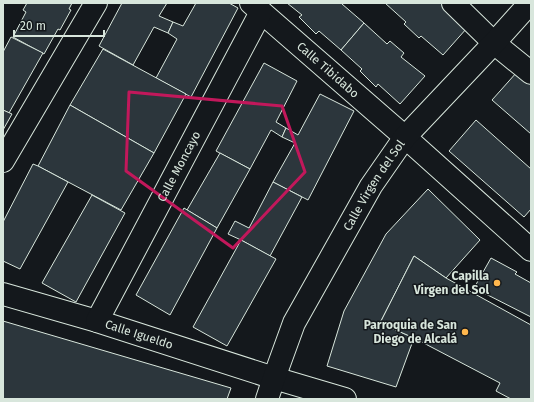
<svg xmlns="http://www.w3.org/2000/svg" width="534" height="402" viewBox="0 0 534 402" font-family="'Fira Sans',sans-serif">
<rect width="100%" height="100%" fill="#14181c"/>
<g fill="#2c363c" stroke="#d8e6dc">
<path d="M27,3h45l-3,6 2,1 -11,20 -2,-1 -14,25 -31,-17 13,-25 -3,-2z"/>
<path d="M122,3h45l-8,13 14,6 -5,11 -14,-6 -21,38 -34,-19z"/>
<path d="M196,3h33l9,5 -47,89 -35,-19 21,-39 -9,-6 5,-11 10,4z"/>
<path d="M287,3h56l-1,1 22,19 -23,27 -22,-19 -3,3 -17,-17 3,-2z"/>
<path d="M385,3h58l24,25 -24,27 -22,-19 -2,2 -15,-14 2,-2z"/>
<path d="M364,23l23,21 3,-3 14,12 -3,4 24,19 -25,28 -22,-20 -2,3 -16,-16 2,-2 -21,-19z"/>
<path d="M11,37l32,16 -34,60 -6,-3v-58z"/>
<path d="M103,49l83,45 -32,59 -84,-48z"/>
<path d="M264,63l33,18 -21,41 10,6 -4,9 -11,-7 -21,39 -34,-18z"/>
<path d="M517,72l14,12v50l-39,-34z"/>
<path d="M320,94l34,17 -46,89 -35,-18 22,-39 -13,-6 4,-9 12,7z"/>
<path d="M70,105l84,48 -33,57 -83,-44z"/>
<path d="M3,110l9,4 -9,16z"/>
<path d="M476,120l55,49v40l-7,8 -75,-66z"/>
<path d="M220,153l30,16 -33,59 -30,-18z"/>
<path d="M33,164l5,2 30,16 -48,87 -17,-8v-39z"/>
<path d="M273,182l29,15 -32,59 -29,-16 -13,-6 7,-13 14,7z"/>
<path d="M428,189l52,51 -34,38 -32,-22 -34,67 34,15 -18,49 -69,-21 17,-55 42,-77z"/>
<path d="M92,195l33,18 -49,89 -34,-19z"/>
<path d="M184,208l33,20 -47,87 -34,-20z"/>
<path d="M241,240l35,19 -49,87 -34,-19z"/>
<path d="M414,256l32,22 85,47v74h-20l-15,-8 4,-8 -86,-45 -34,-15z"/>
<path d="M491,258l26,14 -2,2 16,9v34l-57,-29z"/>
<path d="M3,321l228,67 -4,11h-224z"/>
</g>
<g fill="none" stroke-linecap="round" stroke-linejoin="round">
<defs>
<g id="street">
<path id="s1" d="M251,3l154,134 126,113"/>
<path d="M453,3l41,40 37,30"/>
<path d="M3,161l93,-158"/>
<path id="s2" d="M3,294l94,27 177,57 71,21"/>
<path id="s3" d="M97,321l164,-309"/>
</g>
<g id="secondary">
<path id="s4" d="M267,399l7,-21 20,-55 77,-137 34,-49 89,-94 36,-40"/>
</g>
</defs>
<use href="#street" stroke="#d8e6dc" stroke-width="24"/>
<use href="#secondary" stroke="#d8e6dc" stroke-width="24"/>
<use href="#street" stroke="#14181c" stroke-width="22"/>
<use href="#secondary" stroke="#14181c" stroke-width="22"/>
</g>
<path fill="none" stroke="#c2185b" stroke-width="3" stroke-linejoin="round" d="M129,92l153,14 23,66 -72,76 -107,-77z"/>
<g fill="#ffb74d" stroke="#14181c" stroke-width="1.5">
<circle cx="497" cy="283" r="4"/>
<circle cx="465" cy="332" r="4"/>
</g>
<g text-anchor="middle" stroke-width="3" stroke-linejoin="round" paint-order="stroke">
<g font-size="12" fill="#d8e6dc" stroke="#14181c">
<text dy="4" stroke="none"><textPath href="#s1" startOffset="102">Calle Tibidabo</textPath></text>
<text dy="4" stroke="none"><textPath href="#s3" startOffset="175">Calle Moncayo</textPath></text>
<text dy="4" stroke="none"><textPath href="#s4" startOffset="240">Calle Virgen del Sol</textPath></text>
<text dy="4" stroke="none"><textPath href="#s2" startOffset="142">Calle Igueldo</textPath></text>
</g>
<g font-size="12" font-weight="bold" fill="#d8e6dc" stroke="#14181c" text-anchor="end">
<text x="489" y="280">Capilla<tspan x="489" dy="14">Virgen del Sol</tspan></text>
<text x="457" y="329">Parroquia de San<tspan x="457" dy="14">Diego de Alcalá</tspan></text>
</g>
</g>
<rect width="534" height="402" fill="none" stroke="#d8e6dc" stroke-width="8"/>
<path d="M14 30v6h90v-6" fill="none" stroke="#d8e6dc" stroke-width="2"/>
<text x="20" y="30" font-size="12" fill="#d8e6dc" stroke="#14181c" stroke-width="3" paint-order="stroke">20 m</text>
</svg>
